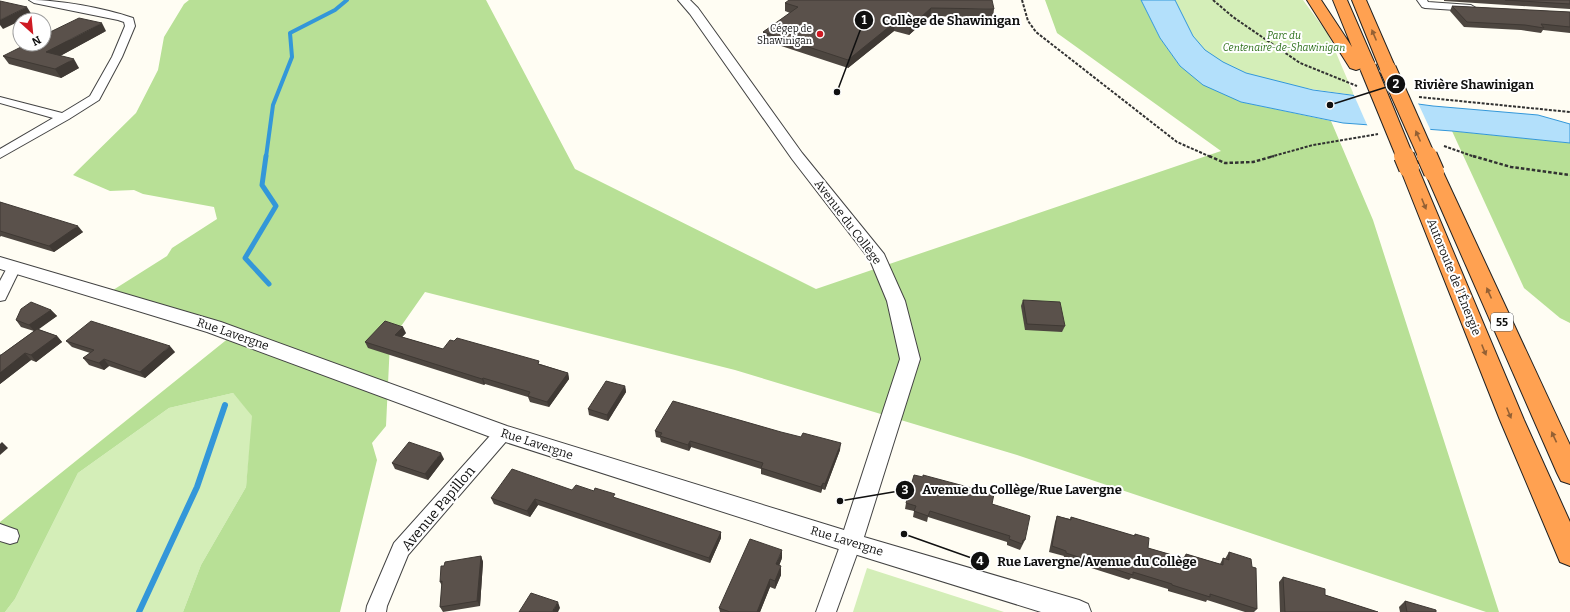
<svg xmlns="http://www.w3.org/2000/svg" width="1570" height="612" viewBox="0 0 1570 612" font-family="Bitter,serif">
<rect width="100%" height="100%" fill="#fffdf3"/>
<g fill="#d4eeb8">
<path d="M1175,0h128l25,34 26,61c-43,-6 -117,-14 -150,-46 -14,-13 -21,-32 -29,-49z"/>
<path d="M233,393l20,23 -7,71 -45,78 -18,47h-178l10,-13 63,-126 91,-65z"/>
<path d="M867,568l137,44h-151z"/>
</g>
<g fill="#b8e096">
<path d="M189,0h297l89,169 241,120 405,-138 -164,-118 -12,-33h96l19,38 20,28 61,36 90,19 42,99 126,392h-13l-469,-157 -282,-85 -310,-78 -35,50 -4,84 -14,17 5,17 -37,152h-157l18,-47 45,-78 6,-71 -19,-23 -64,15 -91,65 -63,126 -10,13h-5v-90l230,-185 -128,-40 65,-41 5,-8 45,-29 -3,-12 -71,-13 -9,-4 -24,1 -37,-16 63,-62 22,-43 6,-33 20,-33z"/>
<path d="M1452,131l118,12v180l-10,-5 -36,-30z"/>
</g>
<path fill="#b3e0fb" stroke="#3397d9" d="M1141,0h34l18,36 12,14 18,12 23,11 67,17 120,16 105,9 32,9v19l-118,-12 -109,-8 -102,-21 -38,-17 -23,-19 -20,-28z"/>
<path fill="#fffdf3" d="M1353,93l64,8 14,30 -63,-4z"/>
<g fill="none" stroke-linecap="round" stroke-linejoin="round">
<path stroke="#3397d9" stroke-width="4" d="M266,157l7,-52 19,-48 -2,-24 45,-23 12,-10"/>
<path stroke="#3397d9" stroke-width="5" d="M266,156l-4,29 14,21 -31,52 24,26"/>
<path stroke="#3397d9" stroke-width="6" d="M139,612l58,-125 28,-82"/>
<defs>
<g id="minor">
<path d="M29,0c31,0 75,8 104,18l2,8 -13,31 -23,43 -30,19 -69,39v-9l53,-31 -53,-15v-6l62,16 28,-17 22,-39 13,-31 -1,-4 -6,-2 -84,-17z"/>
<path d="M1417,0h10l1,2 43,3 5,3 -5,3 -46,-3 -3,-1z"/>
<path d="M14,262l5,2 2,3 -16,33 -5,1v-20l9,-17z"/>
<path d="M503,426l6,2 3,5 -3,5 -101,117 -21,51 -1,6h-20l1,-6 27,-63 103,-115z"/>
<path d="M0,524l17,6 2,6 -2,6 -7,2 -10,-3z"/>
<path d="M851,534l7,3 3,6 -25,69h-20l25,-69 3,-6z"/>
</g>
<path id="tertiary" d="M678,0h12l8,8 104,145 82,101 21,47 15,58 -56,178 215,63 9,4 3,8h-50l-190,-59 -355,-114 -289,-107 -207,-63v-12l221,65 286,104 337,104 56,-171 -13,-58 -17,-41 -78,-101 -102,-145z"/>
<g id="motorway">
<path d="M1307,0h14l31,47 -19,-47h14l27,62 -2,3 -9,1 -1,2 -6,2 -6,-2z"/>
<path d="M1352,0h14l30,69 -2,3 -6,2 -6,-2 -2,-3z"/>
<path d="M1409,162l7,2 2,4 106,252 46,102v44l-10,-4 -60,-142 -100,-252 2,-4z"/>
<path d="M1434,166l7,2 2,4 127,273v39l-9,-3 -4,-8 -132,-301 2,-4z"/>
</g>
</defs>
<use href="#minor" stroke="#434343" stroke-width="2"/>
<use href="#tertiary" stroke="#434343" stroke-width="2"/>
<use href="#motorway" stroke="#212121" stroke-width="2"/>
<g stroke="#323232" stroke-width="2" stroke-dasharray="3 1.5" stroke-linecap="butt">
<path d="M1022,0l6,21 8,11 141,110 34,15"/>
<path d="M1213,0l20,17 67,46 57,23"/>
<path d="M1419,97l151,15"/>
<path d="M1444,146l31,11"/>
<path d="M1270,157l43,-12 65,-11"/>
</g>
<g stroke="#323232" stroke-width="2.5" stroke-dasharray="3.5 2" stroke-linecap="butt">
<path d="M1209,156l16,7 28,-1 21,-6"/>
<path d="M1473,156l38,11 59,8"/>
</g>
<use href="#minor" fill="#fff" fill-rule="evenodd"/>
<use href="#tertiary" fill="#fff" fill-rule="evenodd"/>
<use href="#motorway" fill="#ffa151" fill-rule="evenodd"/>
<defs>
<g id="motorway-bridge-far1">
<path d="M1368,67l37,90"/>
<path d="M1388,69l39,88"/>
</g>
<g id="motorway-bridge">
<path d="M1404,156l5,12"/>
<path d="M1427,156l7,16"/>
</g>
</defs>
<use href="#motorway-bridge-far1" stroke="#212121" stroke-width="18" stroke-linecap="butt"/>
<use href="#motorway-bridge" stroke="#212121" stroke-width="22" stroke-linecap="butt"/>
<use href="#motorway-bridge-far1" stroke="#ffa151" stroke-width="16"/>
<use href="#motorway-bridge" stroke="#ffa151" stroke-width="20"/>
</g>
<g fill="#4d4640">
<path d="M1444,0h126v9l-126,-8z"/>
<path d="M785,3l209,6 -1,9 -63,-2 -21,19 -15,-4 -46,37 -85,-28v-8l27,-19 -5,-2z"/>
<path d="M1452,6l118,6v21l-27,-3 -2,3 -20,-3 -57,-3 -14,-16z"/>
<path d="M106,31l-46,25 19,12 -18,10 -52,-14 -6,-8z"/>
<path d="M0,202l83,30 -29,20 -53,-16 -1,1z"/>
<path d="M1023,300l42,26 -3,6 -37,-2 -4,-24z"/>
<path d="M51,310l6,6 -19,13 19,7 5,6 -26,20 -5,-2 -31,24 1,-29 33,-24 -13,-4 -5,-7z"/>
<path d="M406,333l-4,4 41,12 97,15 28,9 1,6 -20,28 -19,-5 -2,-5 -43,-13 -1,1 -116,-37 -3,-6z"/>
<path d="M66,341l109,11 -30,26 -36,-12 -5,4 -15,-5 -6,-7 7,-5 -18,-6z"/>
<path d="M625,386l1,6 -18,29 -19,-6 -1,-6z"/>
<path d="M655,431l185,19 -15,40 -3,-1 -1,4 -60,-19v-5l-70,-22 -2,4 -28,-9 -1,-4 -4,-1z"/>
<path d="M444,459l-16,21 -33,-11 -3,-6z"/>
<path d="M572,490l43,8 106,34v6l-11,25 -172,-58 -8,12 -36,-13 -3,-6z"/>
<path d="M906,503l86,1 33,36 -5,10 -13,-5v-3l-79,-25 -1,5 -14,-5 1,-6 -9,-2z"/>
<path d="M1057,516l13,3 1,-2 63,19 1,-2 13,14 35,10 3,-4 34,10 3,-6 2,1 4,-7 23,15 5,42 -3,3h-9l-38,-12 -1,2 -38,-11v-2l-37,-11 -2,2 -66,-21 1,-3 -15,-4 6,-30z"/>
<path d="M481,556l2,6 -3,44 -37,6 -3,-5 2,-21 -2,-4 4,-16z"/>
<path d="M782,558l-3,8 2,9 -6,14 -5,-2 -10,25h-40l-1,-4z"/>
<path d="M1283,577l42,18 53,17h-98l-1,-30z"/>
<path d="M1405,601l31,11h-36l-1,-5z"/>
</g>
<g fill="#3f3934">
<path d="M27,7l5,8 -10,5h-2v1l-17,8 -3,-4v-5z"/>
<path d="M931,8l-1,8 -21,19 1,-8z"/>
<path d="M895,22l-1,9 -46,37v-8z"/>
<path d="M102,23l4,8 -55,30 -5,-9z"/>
<path d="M74,59l5,9 -18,10 -6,-9z"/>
<path d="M78,226l5,6 -29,20 -5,-6z"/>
<path d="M51,310l6,6 -22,16 -6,-7z"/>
<path d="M403,327l3,6 -8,8 -3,-6z"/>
<path d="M57,336l5,6 -26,20 -5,-7z"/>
<path d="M170,346l5,6 -30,26 -5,-6z"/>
<path d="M25,353l6,7 -31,24v-11z"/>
<path d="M104,359l5,7 -5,4 -5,-7z"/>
<path d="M568,373l1,6 -20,28 -2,-5z"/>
<path d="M483,378l2,6 -1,1 -2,-6z"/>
<path d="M625,386l1,6 -18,29 -1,-6z"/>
<path d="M690,441l1,6 -2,4 -1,-6z"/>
<path d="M2,442l6,6 -8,7v-11z"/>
<path d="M841,443l-1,7 -15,40v-6z"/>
<path d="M441,453l3,6 -16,21 -3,-6z"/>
<path d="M823,483l-1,6 -1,4v-6z"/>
<path d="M535,499l3,6 -8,12 -3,-6z"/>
<path d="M721,532v6l-11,25 -1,-5z"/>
<path d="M782,550v8l-6,15v-9z"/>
<path d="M481,556l2,6 -3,44 -3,-5z"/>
<path d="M781,566v9l-6,14v-8z"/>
<path d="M770,579v8l-10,25h-3z"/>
<path d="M558,602l2,6 -2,4h-6z"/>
</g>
<g fill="#5a514b" stroke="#3f3934">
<path d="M789,0h203l2,9 -63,-1 -21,19 -15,-5 -47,38 -85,-28 35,-25 -13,-4z"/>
<path d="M1505,0h65v4z"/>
<path d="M0,1l27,6 -27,13z"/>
<path d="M1452,6l118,6v15l-29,-3 3,4 -19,-3 -58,-3z"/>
<path d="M79,18l23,5 -56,29 28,7 -19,10 -52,-13 24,-12h17v-9z"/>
<path d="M0,202l78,24 -29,20 -49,-15z"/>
<path d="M1023,300l37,2 5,24 -38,-2z"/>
<path d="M31,302l20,8 -22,15 -13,-5 5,-11z"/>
<path d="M91,321l79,25 -30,26 -36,-13 -5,4 -16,-5 11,-8 -28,-9z"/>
<path d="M385,321l18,6 -8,8 48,14 7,-9 4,1 3,-3 82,23 -1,3 30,9 -21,29 -19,-6 2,-4 -47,-14 -1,1 -117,-37z"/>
<path d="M37,329l20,7 -26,19 -6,-2 -25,20v-18h1z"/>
<path d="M606,381l19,5 -18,29 -19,-6z"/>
<path d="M673,401l108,31 20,5 2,-4 38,10 -16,41 -2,-1 -2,4 -60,-19 2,-5 -73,-22 -2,4 -28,-9 2,-3 -7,-2z"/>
<path d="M409,442l32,11 -16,21 -33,-11z"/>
<path d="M512,469l60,21 4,-5 18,6 1,-3 20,6 -2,3 108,35 -12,26 -174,-59 -8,12 -36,-13z"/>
<path d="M914,475l9,2v-2l71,19 -2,10 38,12 -5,24h-2l-1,4 -13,-5 1,-3 -80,-25 -2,5 -14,-5 2,-5 -10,-3z"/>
<path d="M1057,516l14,4v-3l64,19v-2l14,4 -1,10 38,11v-5l37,11v-7l6,2v-8l22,7 1,8 4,1 1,41 -47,-15v3l-38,-12v-1l-39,-12v3l-67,-22v-2l-14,-5z"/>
<path d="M750,539l32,11 -6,14 5,2 -6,15 -5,-2 -13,33h-27l-11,-4z"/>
<path d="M481,556l-4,45 -37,6 2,-26 -2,1 1,-16h3l1,-4z"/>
<path d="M1283,577l42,12v6l53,17h-93z"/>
<path d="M531,593l27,9 -6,10h-33z"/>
<path d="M1405,601l31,9v2h-29z"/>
</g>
<defs><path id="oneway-solid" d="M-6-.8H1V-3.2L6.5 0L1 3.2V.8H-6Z"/></defs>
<g fill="#936034">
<use href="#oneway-solid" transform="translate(1374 35) rotate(-113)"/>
<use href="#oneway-solid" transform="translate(1418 136) rotate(-114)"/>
<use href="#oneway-solid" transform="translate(1424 204) rotate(68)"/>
<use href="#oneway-solid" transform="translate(1489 293) rotate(-114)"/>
<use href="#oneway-solid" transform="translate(1484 350) rotate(68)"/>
<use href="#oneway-solid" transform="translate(1509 413) rotate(68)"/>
<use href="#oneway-solid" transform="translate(1554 437) rotate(-115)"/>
</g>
<circle fill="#ce1a23" stroke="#fff" stroke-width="1.5" cx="820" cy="34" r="4"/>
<g text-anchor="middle" stroke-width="4" stroke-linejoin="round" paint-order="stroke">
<g font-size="10" fill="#101010" stroke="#fff" text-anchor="end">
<text x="812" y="32">Cégep de<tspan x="812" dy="12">Shawinigan</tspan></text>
</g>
<g font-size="10" font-style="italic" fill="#2b6f19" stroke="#fff">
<text x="1284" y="39">Parc du<tspan x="1284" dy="12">Centenaire-de-Shawinigan</tspan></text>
</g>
<rect fill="#fff" stroke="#585858" stroke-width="1" x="1491" y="313" width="22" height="18" rx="3"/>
<g font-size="11" font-weight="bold" fill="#101010">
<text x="1502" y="326">55</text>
</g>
<g font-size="12" fill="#101010" stroke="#fff">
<text transform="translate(848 222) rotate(53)" y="4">Avenue du Collège</text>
<text transform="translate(1454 277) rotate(68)" y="4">Autoroute de l'Énergie</text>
<text transform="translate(233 334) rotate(19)" y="4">Rue Lavergne</text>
<text transform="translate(537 444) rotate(18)" y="4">Rue Lavergne</text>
<text transform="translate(847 541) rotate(17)" y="4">Rue Lavergne</text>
</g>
<g font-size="14" fill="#101010" stroke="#fff">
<text transform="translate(438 508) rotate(-50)" y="5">Avenue Papillon</text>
</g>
</g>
<path fill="none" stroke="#101010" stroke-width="1.5" d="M837 92L864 20M1330 105L1396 84M840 501L905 490M904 534L980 561"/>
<g fill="#101010" stroke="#fff" stroke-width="1.5">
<circle cx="837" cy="92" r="4"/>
<circle cx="1330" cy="105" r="4"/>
<circle cx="840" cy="501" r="4"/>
<circle cx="904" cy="534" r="4"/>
<circle cx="864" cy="20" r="10"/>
<circle cx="1396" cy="84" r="10"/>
<circle cx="905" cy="490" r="10"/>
<circle cx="980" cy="561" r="10"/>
</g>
<g font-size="12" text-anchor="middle" font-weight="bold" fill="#fff">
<text x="864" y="24">1</text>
<text x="1396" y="88">2</text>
<text x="905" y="494">3</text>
<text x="980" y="565">4</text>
</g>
<g font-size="13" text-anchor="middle" font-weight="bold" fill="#101010" stroke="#fff" stroke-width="4" stroke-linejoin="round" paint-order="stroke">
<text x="951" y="25">Collège de Shawinigan</text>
<text x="1474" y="89">Rivière Shawinigan</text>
<text x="1022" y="494">Avenue du Collège/Rue Lavergne</text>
<text x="1097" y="566">Rue Lavergne/Avenue du Collège</text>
</g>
<g transform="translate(32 32) rotate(153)"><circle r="19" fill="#ffffff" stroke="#9f9f9f"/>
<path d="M0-3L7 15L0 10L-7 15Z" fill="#ce1a23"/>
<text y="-6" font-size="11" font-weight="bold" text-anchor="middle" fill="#101010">N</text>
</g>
</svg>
